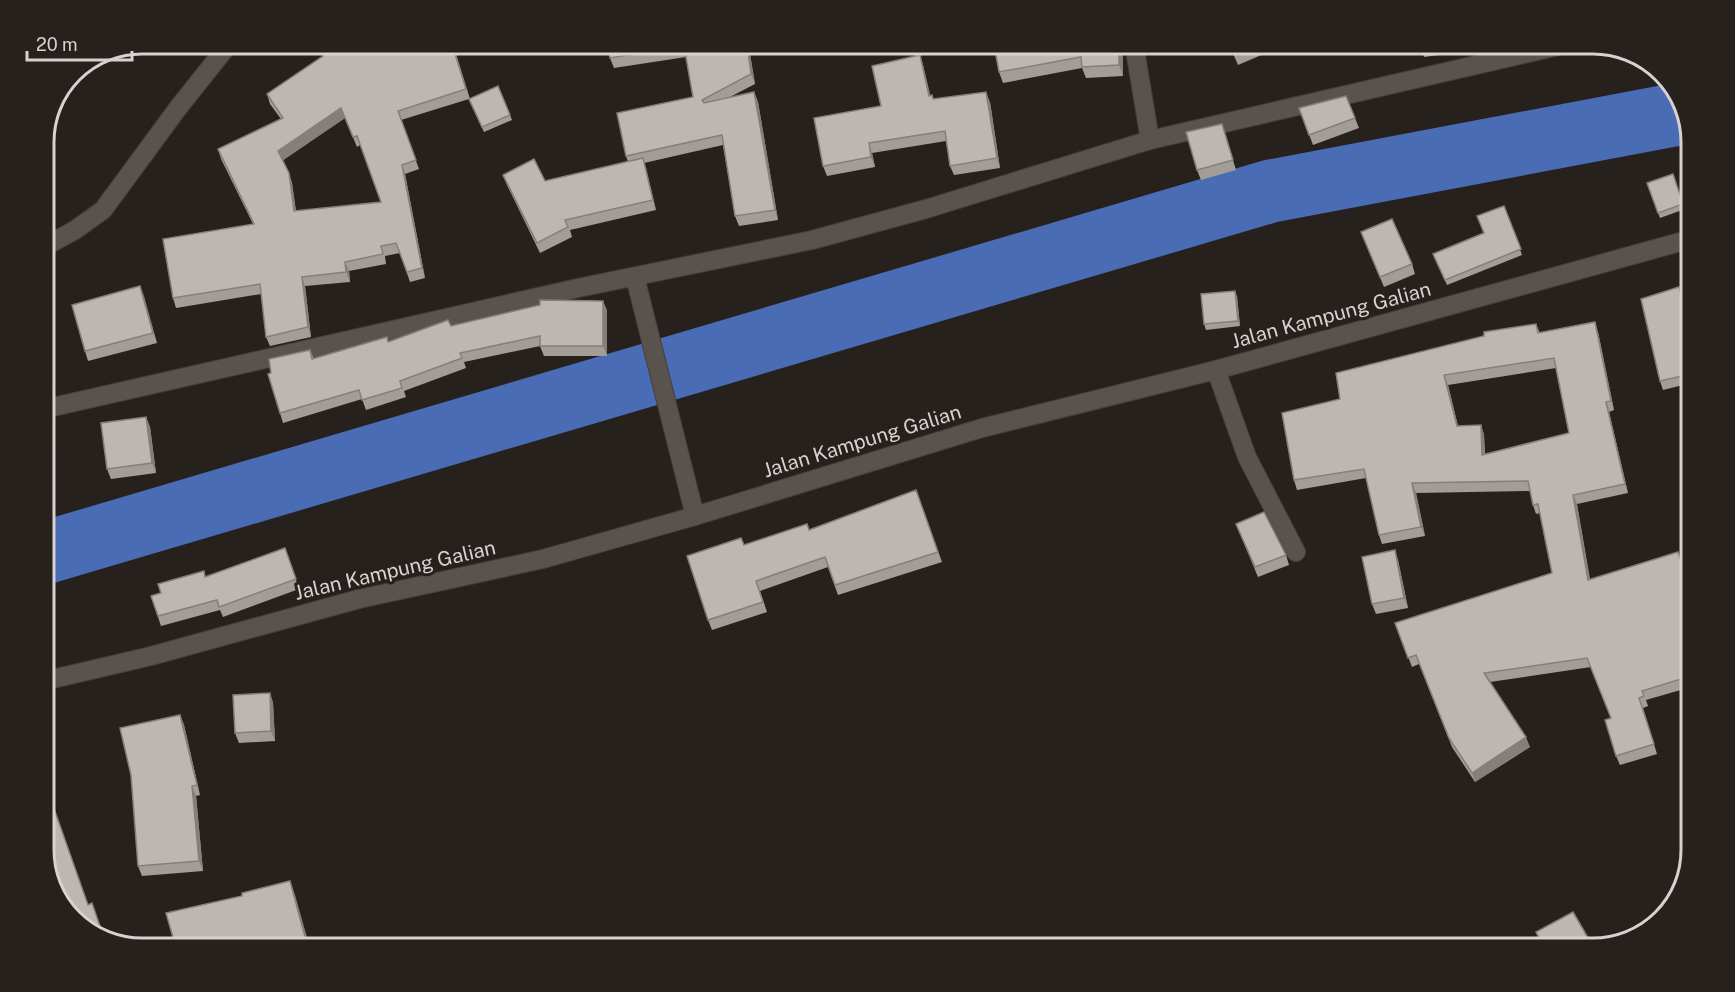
<svg xmlns="http://www.w3.org/2000/svg" width="1735" height="992" viewBox="0 0 1735 992" font-family="'Public Sans',sans-serif">
<rect width="100%" height="100%" fill="#27211d"/>
<g fill="none" stroke-linecap="round" stroke-linejoin="round">
<path stroke="#496cb5" stroke-width="63" d="M44,553l1227,-362 413,-78"/>
<defs>
<g id="street">
<path d="M1134,44l16,96"/>
<path d="M44,247l31,-17 28,-20 75,-102 51,-64"/>
<path d="M635,277l60,239"/>
<path d="M1216,370l31,87 49,95"/>
<path d="M44,409l534,-121 234,-48 114,-31 224,-69 417,-96"/>
</g>
<path id="secondary" d="M44,681l107,-25 208,-57 184,-40 152,-43 287,-88 234,-58 475,-131"/>
</defs>
<use href="#street" stroke="#443f3b" stroke-width="20"/>
<use href="#secondary" stroke="#443f3b" stroke-width="20"/>
<use href="#street" stroke="#59524d" stroke-width="18"/>
<use href="#secondary" stroke="#59524d" stroke-width="18"/>
</g>
<g fill="#a39d98" fill-rule="evenodd">
<path d="M416,44h37l17,55 28,-13 14,34 -28,12 -15,-33 -68,21 18,49 -14,5 20,104 -15,4 -10,-29 -15,3 1,8 -37,7 1,11 -45,4 6,51 -41,9 -4,-9 -5,-43 -85,14 -3,-10 80,-74 -32,-65 -3,-10 63,-30 -11,-15 -3,-10 125,-43zM345,118l12,29 3,-2 21,57 -85,9 -4,-28 -9,-23z"/>
<path d="M608,44h145l2,8 -5,2 5,30 -27,14 26,-6 4,10 20,118 -39,6 -4,-10 -12,-71 -79,18 12,47 -86,20 2,7 -32,16 -33,-68 -4,-10 42,6 83,-19 -2,-6 67,-59 -7,-40 -72,11 -4,-10z"/>
<path d="M994,44h129v32l-37,2 -4,-10 -79,15 -4,-11z"/>
<path d="M1144,44h45l-43,4z"/>
<path d="M1229,44h58l-49,21z"/>
<path d="M1296,44h35l-33,6z"/>
<path d="M1420,44h40l1,8 -37,5z"/>
<path d="M923,65l7,31 2,-1 1,4 57,3 10,66 -46,7 -4,-9 -4,-25 -74,12 3,14 -48,9 -4,-10 58,-60z"/>
<path d="M1346,96l13,32 -46,17 -14,-37z"/>
<path d="M1222,124l14,46 -35,10 -4,-10z"/>
<path d="M1673,174l12,35 -25,9 -13,-35z"/>
<path d="M1504,206l18,49 -75,30 -14,-31 51,-21z"/>
<path d="M1361,232l51,32 3,10 -31,13z"/>
<path d="M140,286l17,57 -69,18 -3,-10z"/>
<path d="M1237,296l3,30 -34,4 -2,-6z"/>
<path d="M1691,305v78l-28,7 -3,-9 25,-74z"/>
<path d="M607,310v46h-63l-4,-10 -76,16 2,6 -62,23 2,6 -40,13 -4,-11 -79,24 -3,-10 30,-63 4,9 75,-17 62,-16z"/>
<path d="M1536,324l4,9 58,-1 16,78 -5,2 19,81 -51,11 13,75 101,12v96l-45,13 2,6 -5,2 14,46 -37,11 -4,-9 -5,-38 -20,-51 -101,15 40,65 -55,35 -23,-35 -33,-83 -7,3 -17,-44 157,-50 -12,-60 -4,1 -3,-9 -3,-14 -114,2 9,43 -43,8 -3,-9 -13,-57 -69,12 -3,-10 46,-81zM1556,368l13,65 -84,21 -1,-19 -3,-10 -23,1 -10,-41z"/>
<path d="M146,417l4,10 6,46 -45,6 -4,-10z"/>
<path d="M916,490l26,72 -104,33 -10,-28 -68,24 7,21 -55,18 -4,-10 36,-75 65,-15z"/>
<path d="M1236,524l50,31 3,10 -31,12z"/>
<path d="M285,548l14,41 -76,28 -3,-7 -59,16 -10,-30z"/>
<path d="M1398,560l10,48 -32,6 -4,-10z"/>
<path d="M270,693l3,10 2,38 -36,2 -4,-10z"/>
<path d="M180,715l4,10 16,70 -4,1 7,75 -61,5 -4,-10z"/>
<path d="M1536,932l55,11 2,5h-50z"/>
</g>
<g fill="#857f7c">
<path d="M746,44l4,10 5,30 -4,-10z"/>
<path d="M1119,44h4v32l-4,-11z"/>
<path d="M920,55l3,10 10,41 -4,-10z"/>
<path d="M754,92l4,10 20,118 -3,-10z"/>
<path d="M986,92l4,10 10,66 -3,-10z"/>
<path d="M341,108l4,10 -63,43 -4,-10z"/>
<path d="M869,143l3,10 3,14 -4,-10z"/>
<path d="M643,158l3,10 10,42 -3,-10z"/>
<path d="M402,165l3,9 20,104 -3,-10z"/>
<path d="M289,173l3,10 5,38 -3,-10z"/>
<path d="M345,262l4,9 1,11 -4,-10z"/>
<path d="M302,277l3,9 6,51 -3,-10z"/>
<path d="M140,286l4,10 13,47 -4,-10z"/>
<path d="M1235,291l2,5 3,30 -2,-5z"/>
<path d="M603,301l4,9v46l-4,-10z"/>
<path d="M1595,322l3,10 16,78 -3,-9z"/>
<path d="M1444,375l4,10 12,50 -3,-9z"/>
<path d="M1606,402l3,10 19,81 -3,-9z"/>
<path d="M146,417l4,10 6,46 -4,-10z"/>
<path d="M1481,425l3,10 1,29 -3,-9z"/>
<path d="M1412,483l4,10 9,43 -4,-9z"/>
<path d="M1573,495l4,9 14,85 -3,-9z"/>
<path d="M1395,550l3,10 10,48 -4,-10z"/>
<path d="M270,693l3,10 2,38 -4,-10z"/>
<path d="M180,715l4,10 16,70 -3,-10z"/>
<path d="M1526,737l4,10 -55,35 -3,-9z"/>
<path d="M192,786l4,10 7,75 -4,-10z"/>
<path d="M290,881l5,14 15,53h-2z"/>
</g>
<g fill="#beb6b1" stroke="#857f7c" stroke-width="1.5" fill-rule="evenodd">
<path d="M319,44h70l2,7 25,-7h36l14,45 -68,22 18,49 -14,5 20,103 -15,4 -11,-29 -15,3 2,8 -38,8 1,10 -44,5 6,50 -42,10 -6,-53 -87,14 -10,-59 91,-15 -36,-75 65,-31 -16,-24 56,-38zM341,108l12,29 4,-1 24,66 -87,9 -5,-38 -11,-22z"/>
<path d="M608,44h139l4,30 -49,26 2,3 50,-11 21,118 -40,6 -13,-81 -96,21 -9,-43 76,-16 -9,-51 -74,12z"/>
<path d="M994,44h125v21l-37,2 -1,-10 -82,15z"/>
<path d="M1229,44h29l-24,10z"/>
<path d="M1420,44h19l-19,2z"/>
<path d="M920,55l9,41 3,-1 1,4 53,-7 11,66 -47,8 -5,-35 -76,12 2,14 -48,9 -9,-48 67,-12 -9,-40z"/>
<path d="M498,86l12,29 -28,12 -13,-28z"/>
<path d="M1346,96l9,22 -46,17 -10,-27z"/>
<path d="M1222,124l11,36 -36,10 -11,-38z"/>
<path d="M643,158l10,42 -88,20 3,7 -31,16 -34,-68 31,-16 11,22z"/>
<path d="M1691,169v24l-8,-21z"/>
<path d="M1673,174l10,30 -25,9 -11,-30z"/>
<path d="M1504,206l17,43 -76,31 -12,-26 51,-21 -7,-17z"/>
<path d="M1392,219l20,45 -32,13 -19,-45z"/>
<path d="M140,286l13,47 -68,18 -13,-46z"/>
<path d="M1679,287l5,20 7,-2v39l-2,1 2,11v18l-31,7 -19,-82z"/>
<path d="M1235,291l3,30 -34,3 -3,-30z"/>
<path d="M540,300l63,1v45h-63v-10l-80,17 2,5 -62,23 2,7 -40,12 -3,-10 -79,23 -12,-39 3,-1 -2,-14 41,-9 2,9 75,-22 1,5 60,-22 3,6 89,-21z"/>
<path d="M1595,322l16,79 -5,1 19,82 -52,11 15,85 90,-28 13,41v83l-49,15 2,5 -5,2 15,46 -38,12 -11,-36 6,-2 -24,-60 -103,15 42,64 -54,36 -23,-35 -33,-83 -8,3 -13,-35 157,-50 -14,-69 -5,1 -5,-24 -116,2 9,44 -42,8 -15,-66 -70,11 -12,-67 58,-14 -4,-26 148,-37v-4l52,-8 2,9zM1554,358l15,75 -87,22 -1,-30 -24,1 -13,-51z"/>
<path d="M146,417l6,46 -45,6 -6,-46z"/>
<path d="M916,490l22,62 -103,33 -10,-28 -69,24 7,21 -55,18 -21,-64 54,-18 3,7 63,-21 2,6z"/>
<path d="M1264,512l22,43 -31,12 -19,-43z"/>
<path d="M285,548l11,31 -77,28 -2,-7 -59,16 -7,-20 10,-3 -3,-9 46,-13 1,6z"/>
<path d="M1395,550l9,48 -32,6 -10,-47z"/>
<path d="M270,693l1,38 -36,2 -2,-38z"/>
<path d="M180,715l17,70 -5,1 7,75 -61,5 -7,-91 -11,-47z"/>
<path d="M1689,738h2v11z"/>
<path d="M52,803l36,102 4,-2 12,35 -11,-3 -36,-36 -13,-43v-50z"/>
<path d="M290,881l18,67h-132l-10,-35 76,-17v-3z"/>
<path d="M1573,912l18,31 -9,5h-37l-9,-16z"/>
</g>
<g text-anchor="middle" stroke-width="6" stroke-linejoin="round" paint-order="stroke">
<g font-size="20" fill="#d7d2d0" stroke="#27211d">
<text transform="translate(1331 315) rotate(-15)" y="7">Jalan Kampung Galian</text>
<text transform="translate(862 441) rotate(-17)" y="7">Jalan Kampung Galian</text>
<text transform="translate(395 570) rotate(-13)" y="7">Jalan Kampung Galian</text>
</g>
</g>
<path d="M0 0H1735V992H0ZM142 54H1593A88 88 0 0 1 1681 142V850A88 88 0 0 1 1593 938H142A88 88 0 0 1 54 850V142A88 88 0 0 1 142 54Z" fill="#27211d" fill-rule="evenodd"/>
<path fill="none" stroke="#d7d2d0" stroke-width="3" d="M142 54H1593A88 88 0 0 1 1681 142V850A88 88 0 0 1 1593 938H142A88 88 0 0 1 54 850V142A88 88 0 0 1 142 54Z"/>
<path d="M27 51v9h105v-9" fill="none" stroke="#d7d2d0" stroke-width="3"/>
<text x="36" y="51" font-size="18" fill="#d7d2d0" stroke="#27211d" stroke-width="4.5" paint-order="stroke">20 m</text>
</svg>
